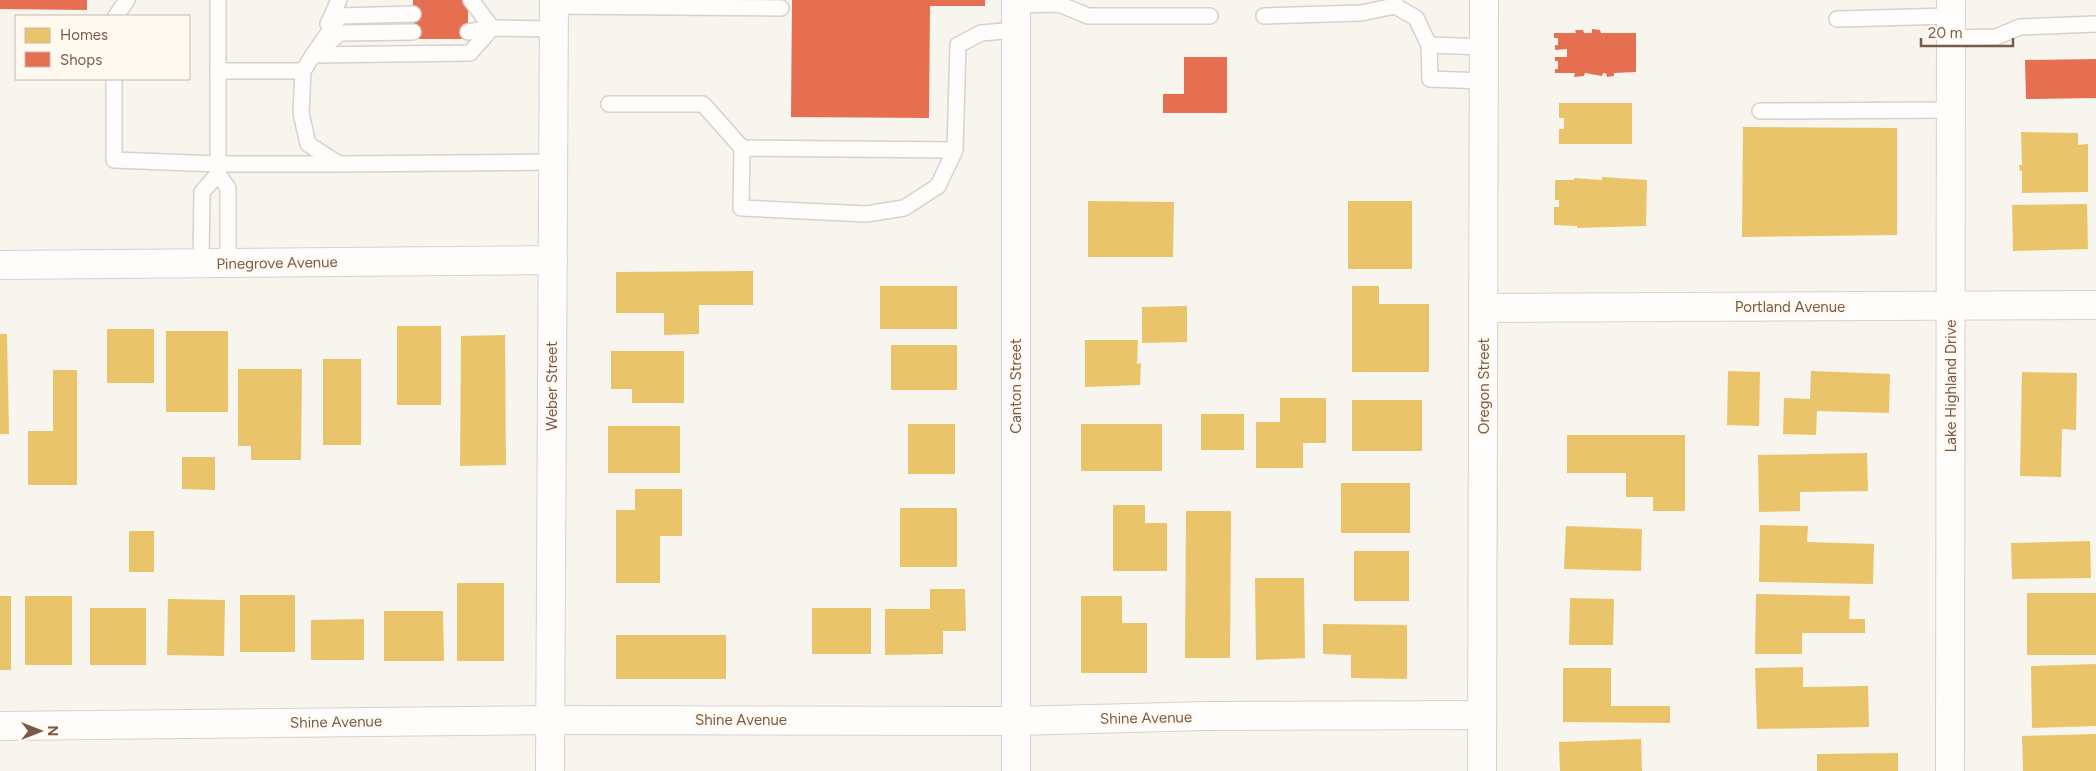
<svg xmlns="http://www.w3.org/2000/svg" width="2096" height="771" viewBox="0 0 2096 771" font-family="Figtree,sans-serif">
<rect width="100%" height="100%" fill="#f8f4ee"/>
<g fill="#e9c46a">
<path d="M1559,103h73v41h-73v-15h5v-11h-5z"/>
<path d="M1743,127l154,1v107l-155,2z"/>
<path d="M2021,132l57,1v12l10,-1v48l-66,1v-22h-2l-1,-6h3z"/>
<path d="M1602,177l45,3 -1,46 -69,2v-2l-23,-1v-18h5v-7h-4v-20h19v-2l28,2z"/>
<path d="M1088,201l86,1 -1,55h-85z"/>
<rect x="1348" y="201" width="64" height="68"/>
<path d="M2087,204l1,45 -75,2 -1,-46z"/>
<path d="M753,271v34h-54v29l-35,1v-22h-48v-41z"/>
<rect x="880" y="286" width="77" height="43"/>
<path d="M1352,286h27v18h50v68h-77z"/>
<path d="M1187,306v36l-45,1v-36z"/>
<rect x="397" y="326" width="44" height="79"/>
<rect x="107" y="329" width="47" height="54"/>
<rect x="166" y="331" width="62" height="81"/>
<path d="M0,334h7l2,100h-9z"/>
<path d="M505,335l1,130 -46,1 1,-130z"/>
<path d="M1085,340h53l-1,24 4,-1 -1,22 -55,2z"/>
<rect x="891" y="345" width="66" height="45"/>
<path d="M611,351h73v52h-52v-14h-21z"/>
<rect x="323" y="359" width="38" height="86"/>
<path d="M238,369h64l-1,91h-50v-14h-13z"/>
<path d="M53,370h24v115h-49v-54h25z"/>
<path d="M1728,371l32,1 -1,54 -32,-1z"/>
<path d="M1811,371l79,3 -1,39 -72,-2 -1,24 -33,-1 1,-36 26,1z"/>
<path d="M2022,372l55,1 -1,57 -14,-1 -1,48 -41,-1z"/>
<path d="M1280,398h46v45h-23v25h-47v-46h24z"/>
<rect x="1352" y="400" width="70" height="51"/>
<rect x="1201" y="414" width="43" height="36"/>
<rect x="908" y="424" width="47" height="50"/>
<rect x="1081" y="424" width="81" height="47"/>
<rect x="608" y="426" width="72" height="47"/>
<path d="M1567,435h118v76h-32v-14h-27v-24h-59z"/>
<path d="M1867,453l1,38 -68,1v19l-41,1 -1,-57z"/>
<path d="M182,457h33v33l-33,-1z"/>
<rect x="1341" y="483" width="69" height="50"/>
<path d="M635,489h47v47h-22v47h-44v-73h19z"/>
<path d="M1113,505h32v18h22v48h-54z"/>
<rect x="900" y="508" width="57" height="59"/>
<path d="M1186,511h45l-1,147h-45z"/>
<path d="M1760,525l48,1 -1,16 67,2 -1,40 -114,-2z"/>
<path d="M1566,526l76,3 -1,42 -77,-2z"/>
<rect x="129" y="531" width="25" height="41"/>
<path d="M2090,541l1,37 -79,1 -1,-36z"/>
<rect x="1354" y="551" width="55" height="50"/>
<path d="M1255,578h49l1,80 -49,2z"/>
<rect x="457" y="583" width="47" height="78"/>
<path d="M930,589h35l1,42h-23v23l-58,1v-46h45z"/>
<rect x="2027" y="593" width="69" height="62"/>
<path d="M1756,594l94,2 -1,23h16v14h-63v21h-47z"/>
<rect x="240" y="595" width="55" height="57"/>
<rect x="0" y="596" width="11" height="74"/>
<rect x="25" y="596" width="47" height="69"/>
<path d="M1081,596h41v27h25v50h-66z"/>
<path d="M1570,598l44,1 -1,46h-44z"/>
<path d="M168,599l57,1 -1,56 -57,-1z"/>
<rect x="90" y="608" width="56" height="57"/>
<rect x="812" y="608" width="59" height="46"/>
<path d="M384,611h59l1,50h-60z"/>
<path d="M364,619v41h-53v-40z"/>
<path d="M1323,624l84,1v54l-56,-1v-23l-28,-1z"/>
<rect x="616" y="635" width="110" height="44"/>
<path d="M2096,664v62l-64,2 -1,-62z"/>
<path d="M1803,667v20l65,-1 1,41 -112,2 -2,-61z"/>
<path d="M1563,668h48v38h59v17l-107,-1z"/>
<path d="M2096,734v37h-73l-1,-35z"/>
<path d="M1641,739l1,32h-82l-1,-29z"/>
<path d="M1898,753v18h-81v-17z"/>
</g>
<g fill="#e76f51">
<path d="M0,0h87v10l-87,-1z"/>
<path d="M413,0h55v39h-56z"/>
<path d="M792,0h193v6h-55l-1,112 -138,-1z"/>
<path d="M1592,29l8,1 1,3h35v39l-22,1v3l-7,1 -1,-4h-3l-1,3 -17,-3 -1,3 -10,1 1,-4h-20v-4h3v-8h-3v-4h12v-8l-12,1v-5h3v-7h-4v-5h22l-1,-3h8l1,3h8z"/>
<path d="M1184,57h43v56h-64v-19h21z"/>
<path d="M2096,59v39l-70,1 -1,-39z"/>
</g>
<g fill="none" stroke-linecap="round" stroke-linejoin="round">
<defs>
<g id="service">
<path d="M218,0v174l10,14v75"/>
<path d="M471,0l21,28"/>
<path d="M1059,4l29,12h122"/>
<path d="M1016,5l43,-1v-4"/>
<path d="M554,6l227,2"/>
<path d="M1395,6l21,12 13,27 55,2"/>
<path d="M116,16l11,-16"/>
<path d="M1264,16l97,-3 34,-7v-6"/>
<path d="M1837,19l114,-3"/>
<path d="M328,24l11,-24"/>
<path d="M468,32l24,-4"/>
<path d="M1951,38l45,-1 24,-10 76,-3"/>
<path d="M326,45l14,-12 73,-1"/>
<path d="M1429,45l1,34 54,2"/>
<path d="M313,55l27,-39 73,-2"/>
<path d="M218,71h85"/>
<path d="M114,79v81l104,4h121"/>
<path d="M609,104h94l39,44"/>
<path d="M1760,111l191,-1"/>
<path d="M955,150l-213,-2 -1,60 125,6 38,-6 34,-22 17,-36 3,-105 23,-12 35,-3"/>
<path d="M553,162l-214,2 -31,-20 -7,-31 2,-42 10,-16 157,-2 22,-25 62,1"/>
<path d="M201,264l1,-72 16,-18"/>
</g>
<g id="minor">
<path d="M0,265l553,-5"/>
<path d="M1485,308l611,-3"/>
<path d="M0,726l550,-6 466,1 191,-5 275,-1"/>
<path d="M550,771l4,-771"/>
<path d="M1016,771v-771"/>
<path d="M1482,771l2,-771"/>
<path d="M1950,771l1,-771"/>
</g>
</defs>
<use href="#service" stroke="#d8d1cc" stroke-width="18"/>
<use href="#minor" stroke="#d8d1cc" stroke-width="30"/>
<use href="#service" stroke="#fefdfc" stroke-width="15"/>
<use href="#minor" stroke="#fefdfc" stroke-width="28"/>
</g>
<g text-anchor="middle" stroke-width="5" stroke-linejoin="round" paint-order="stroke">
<g font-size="15" fill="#795b4b" stroke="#fff9f0">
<text transform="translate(277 263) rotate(-1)" y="5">Pinegrove Avenue</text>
<text x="1790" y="312">Portland Avenue</text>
<text transform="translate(552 386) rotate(-90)" y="5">Weber Street</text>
<text transform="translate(1016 386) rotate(-90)" y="5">Canton Street</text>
<text transform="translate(1484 386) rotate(-90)" y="5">Oregon Street</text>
<text transform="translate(1951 386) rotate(-90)" y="5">Lake Highland Drive</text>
<text transform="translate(1146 718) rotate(-1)" y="5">Shine Avenue</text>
<text x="741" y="725">Shine Avenue</text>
<text transform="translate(336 722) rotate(-1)" y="5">Shine Avenue</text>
</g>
</g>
<rect x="15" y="15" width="175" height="65" fill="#fff9f0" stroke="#c9baae"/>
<rect x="25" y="28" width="25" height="15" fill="#e9c46a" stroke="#c9baae"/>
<text x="60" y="40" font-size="15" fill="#795b4b">Homes</text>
<rect x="25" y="52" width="25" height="15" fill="#e76f51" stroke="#c9baae"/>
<text x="60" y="65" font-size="15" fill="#795b4b">Shops</text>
<g transform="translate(40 731) rotate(90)" stroke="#fff9f0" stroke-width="4" paint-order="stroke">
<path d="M0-4L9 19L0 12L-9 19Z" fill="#795b4b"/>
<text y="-8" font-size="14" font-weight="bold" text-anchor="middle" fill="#795b4b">N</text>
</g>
<path d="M1921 38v8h92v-8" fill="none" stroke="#795b4b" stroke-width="2.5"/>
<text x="1928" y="38" font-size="15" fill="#795b4b" stroke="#fff9f0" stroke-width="4" paint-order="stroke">20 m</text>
</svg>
